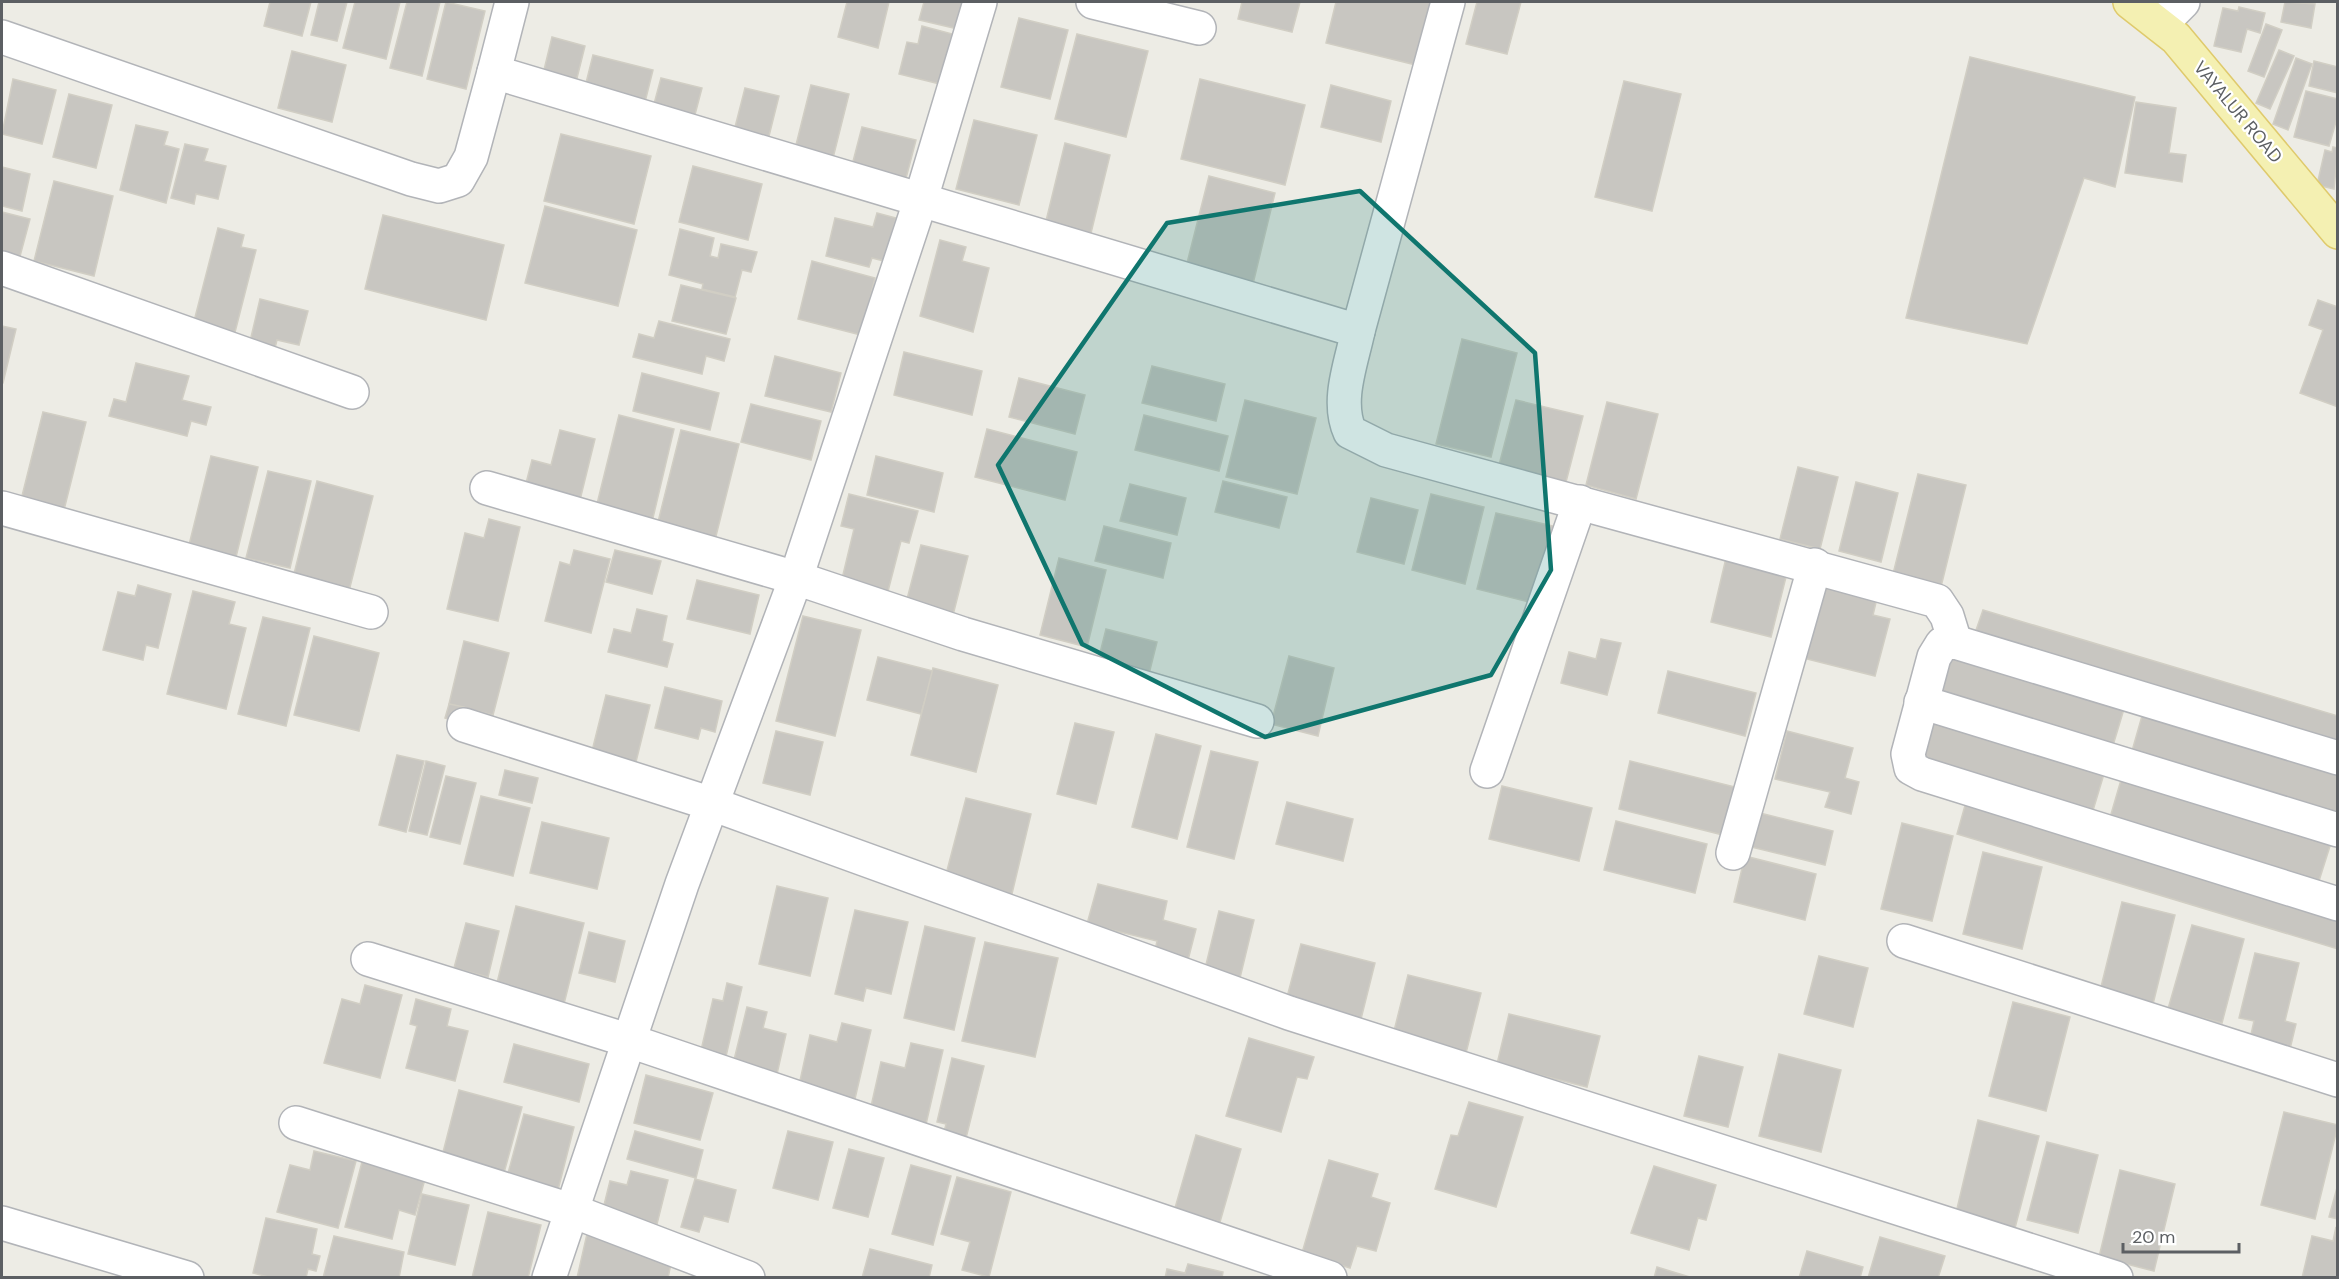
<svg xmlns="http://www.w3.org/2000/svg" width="2339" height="1279" viewBox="0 0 2339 1279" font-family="'DM Sans',sans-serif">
<rect width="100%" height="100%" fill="#edece5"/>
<g fill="#c8c6c1" stroke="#d1cec4" stroke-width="1.5">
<path d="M270,2h41l-9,34 -38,-10z"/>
<path d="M319,2h28l-10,39 -26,-6z"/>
<path d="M355,2h45l-14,57 -43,-11z"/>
<path d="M407,2h33l-18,74 -32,-8z"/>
<path d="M446,2l39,9 -19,78 -39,-10z"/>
<path d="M847,2h42l-11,46 -40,-11z"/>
<path d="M924,2h41l-7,27 -39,-9z"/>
<path d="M1242,2h58l-8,30 -54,-13z"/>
<path d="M1336,2h100l-16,64 -94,-23z"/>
<path d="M1477,2h44l-14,52 -41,-10z"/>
<path d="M2285,2l30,2 -4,24 -30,-6z"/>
<path d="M2239,7l26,6 -5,20 -13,-4 -6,23 -27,-6 9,-38 15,3z"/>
<path d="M1019,18l49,12 -18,69 -49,-12z"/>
<path d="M2266,24l16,6 -18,47 -16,-6z"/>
<path d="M922,26l34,9 -12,50 -45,-11 8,-32 11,2z"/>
<path d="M1077,34l71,17 -22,86 -71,-18z"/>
<path d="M552,37l33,9 -9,36 -33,-8z"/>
<path d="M2279,50l15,6 -24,53 -14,-6z"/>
<path d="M292,51l54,14 -14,57 -54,-14z"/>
<path d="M593,55l60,15 -9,36 -60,-15z"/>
<path d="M1970,57l165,40 -20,90 -31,-9 -57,166 -121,-26z"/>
<path d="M2296,58l16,6 -24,66 -15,-6z"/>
<path d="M2314,61l24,6v26l-29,-7z"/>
<path d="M661,78l41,10 -10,38 -41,-11z"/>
<path d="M13,79l43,11 -14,54 -40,-10z"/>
<path d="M1200,79l105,26 -20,80 -104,-26z"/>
<path d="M1624,81l57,13 -29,117 -57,-14z"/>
<path d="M811,85l38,9 -17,68 -38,-9z"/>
<path d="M1331,85l60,16 -10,41 -60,-15z"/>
<path d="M745,88l34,8 -12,48 -34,-9z"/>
<path d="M2306,91l32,8v16l-9,31 -35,-9z"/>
<path d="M69,94l43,11 -16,63 -43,-11z"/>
<path d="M2136,102l40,6 -7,45 17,2 -4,27 -57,-9z"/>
<path d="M974,120l63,15 -18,70 -63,-16z"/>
<path d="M136,125l32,7 -4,13 15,4 -13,54 -46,-13z"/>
<path d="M862,127l54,13 -12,46 -54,-13z"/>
<path d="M561,134l90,22 -17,68 -90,-23z"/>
<path d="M1065,143l45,12 -19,78 -45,-12z"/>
<path d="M185,144l23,5 -4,12 22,5 -8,33 -22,-5 -2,10 -23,-6z"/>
<path d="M2333,147l5,1 -4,41 -17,-4 8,-35 7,2z"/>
<path d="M693,166l69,18 -14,56 -69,-18z"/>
<path d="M2,167l28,7 -8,37 -20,-5z"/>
<path d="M1209,176l66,17 -23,95 -67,-17z"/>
<path d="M54,181l59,15 -19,80 -60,-15z"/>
<path d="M545,206l92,24 -19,76 -93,-23z"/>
<path d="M2,212l28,7 -11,41 -17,-4z"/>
<path d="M877,213l19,5 -12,43 -12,-3 -3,9 -43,-11 9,-38 38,9z"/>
<path d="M383,215l121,30 -18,75 -121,-31z"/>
<path d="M218,228l26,7 -3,12 15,3 -23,90 -41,-11z"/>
<path d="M680,229l34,9 -4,18 8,2 3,-14 36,8 -6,20 -9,-2 -7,27 -33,-8 1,-5 -34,-9z"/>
<path d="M940,240l26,7 -4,14 27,7 -16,64 -53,-16z"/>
<path d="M812,261l63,17 -14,57 -63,-16z"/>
<path d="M681,285l55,13 -10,36 -54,-13z"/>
<path d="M260,299l48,12 -9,34 -22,-5 -4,16 -25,-6z"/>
<path d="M2318,300l20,7v100l-38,-14 23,-63 -14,-5z"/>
<path d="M659,321l71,18 -6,22 -18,-5 -4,18 -69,-17 6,-23 15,4z"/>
<path d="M2,326l14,3 -13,54h-1z"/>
<path d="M1462,339l55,14 -26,104 -55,-13z"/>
<path d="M904,352l78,19 -10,44 -78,-20z"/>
<path d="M775,356l66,17 -10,39 -66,-16z"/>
<path d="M136,363l53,13 -7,24 29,7 -5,18 -15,-4 -4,15 -78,-20 5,-17 12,3z"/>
<path d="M1152,366l73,18 -9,37 -74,-18z"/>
<path d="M642,373l77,20 -9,37 -77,-19z"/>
<path d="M1019,378l66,17 -10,39 -66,-17z"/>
<path d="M1245,400l71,18 -19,76 -71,-17z"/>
<path d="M1516,400l67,16 -17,66 -67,-17z"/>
<path d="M1607,402l51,12 -22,85 -50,-14z"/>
<path d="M751,404l70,17 -10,39 -70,-18z"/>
<path d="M43,412l43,10 -23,92 -43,-10z"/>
<path d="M619,415l55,14 -22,93 -56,-14z"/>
<path d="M1144,415l84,21 -9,35 -84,-21z"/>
<path d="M987,429l90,23 -12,48 -90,-23z"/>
<path d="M560,430l35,9 -16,65 -55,-13 8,-31 19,5z"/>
<path d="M681,430l58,14 -25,100 -58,-14z"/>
<path d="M211,456l47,11 -22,90 -47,-12z"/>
<path d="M876,456l67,17 -9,39 -67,-17z"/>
<path d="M1798,467l40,10 -18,72 -40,-10z"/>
<path d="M268,471l43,10 -21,87 -44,-10z"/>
<path d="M1918,474l48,11 -27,110 -48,-13z"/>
<path d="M317,481l56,15 -24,95 -56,-13z"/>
<path d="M1223,481l64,16 -8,31 -64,-16z"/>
<path d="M1856,482l42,11 -17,69 -42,-11z"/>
<path d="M1130,484l56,14 -9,37 -57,-14z"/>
<path d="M849,494l69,17 -9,32 -8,-2 -14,54 -46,-12 13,-54 -13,-3z"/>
<path d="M1431,494l53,13 -19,77 -53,-14z"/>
<path d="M1371,498l47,12 -14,54 -47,-12z"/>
<path d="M1496,513l57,13 -20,77 -56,-14z"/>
<path d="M489,519l31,8 -22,94 -51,-12 18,-76 19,5z"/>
<path d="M1104,526l67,17 -8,35 -68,-17z"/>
<path d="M921,545l47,11 -16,63 -47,-12z"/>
<path d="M574,550l36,9 -19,74 -46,-12 15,-59 10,3z"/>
<path d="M615,550l46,11 -9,33 -46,-12z"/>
<path d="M1059,558l47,12 -19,77 -47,-12z"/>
<path d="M1726,558l61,15 -16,64 -60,-15z"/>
<path d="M1818,579l60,15 -5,21 17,4 -15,57 -76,-19z"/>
<path d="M697,580l62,15 -9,39 -63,-15z"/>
<path d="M138,585l33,9 -13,54 -12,-3 -3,15 -40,-10 15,-58 17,4z"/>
<path d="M193,591l42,11 -6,22 17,4 -20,81 -59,-15z"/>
<path d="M637,609l30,7 -5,25 11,3 -6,23 -59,-15 6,-23 17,4z"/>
<path d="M1983,610l355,106v33l-365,-110z"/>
<path d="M803,616l58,14 -26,106 -59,-15z"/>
<path d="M263,617l47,11 -24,98 -48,-12z"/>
<path d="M1106,629l51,13 -10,40 -51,-13z"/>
<path d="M314,636l65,17 -20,78 -65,-16z"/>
<path d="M1601,639l20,4 -14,52 -46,-12 8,-31 27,7z"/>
<path d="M464,641l45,12 -16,62 -44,-11z"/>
<path d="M1289,656l45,12 -16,68 -47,-12z"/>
<path d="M1948,656l176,53 -13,43 -176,-52z"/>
<path d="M878,657l55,14 -12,43 -54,-14z"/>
<path d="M933,668l65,17 -22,87 -65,-17z"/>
<path d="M1668,671l88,22 -11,43 -87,-23z"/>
<path d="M665,687l57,14 -7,31 -14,-4 -3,11 -43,-11z"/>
<path d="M606,695l44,10 -16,65 -44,-11z"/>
<path d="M449,704l15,3 -4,16 -15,-5z"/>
<path d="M2142,716l196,59v40l-208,-57z"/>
<path d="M1929,721l175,53 -13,43 -175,-52z"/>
<path d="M1075,723l39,9 -18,72 -39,-10z"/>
<path d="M776,731l47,11 -13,53 -47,-12z"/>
<path d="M1787,731l66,17 -8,30 14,4 -8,32 -26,-7 5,-15 -55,-13z"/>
<path d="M1156,734l45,12 -24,93 -45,-12z"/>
<path d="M1211,751l47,11 -24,97 -47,-12z"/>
<path d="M397,755l27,6 -18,71 -27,-7z"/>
<path d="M426,761l19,5 -18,69 -18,-4z"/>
<path d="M1630,761l105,26 -12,48 -104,-26z"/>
<path d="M505,770l33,8 -6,25 -33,-8z"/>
<path d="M446,776l30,7 -16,61 -30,-7z"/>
<path d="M2121,780l210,63 -13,41 -209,-63z"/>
<path d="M1502,786l90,22 -13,53 -90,-22z"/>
<path d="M481,796l49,12 -17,68 -49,-12z"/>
<path d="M966,798l65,16 -20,84 -67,-16z"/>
<path d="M1287,802l66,17 -10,42 -67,-17z"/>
<path d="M1966,802l372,112v35l-381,-115z"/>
<path d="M1756,812l77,19 -8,34 -78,-19z"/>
<path d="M1616,821l91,23 -12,49 -91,-23z"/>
<path d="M542,822l67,16 -12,51 -67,-16z"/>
<path d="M1902,823l51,13 -21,85 -51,-12z"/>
<path d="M1983,852l59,15 -20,82 -59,-15z"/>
<path d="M1745,856l71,18 -11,46 -71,-18z"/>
<path d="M1098,884l69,17 -4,19 33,9 -8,31 -33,-9 2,-10 -70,-17z"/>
<path d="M777,886l51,12 -18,78 -51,-12z"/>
<path d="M2122,902l53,13 -23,93 -53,-13z"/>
<path d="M516,906l68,17 -22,89 -68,-17z"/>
<path d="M855,910l53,12 -17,72 -25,-6 -3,13 -28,-7z"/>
<path d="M1219,911l35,9 -15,62 -35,-9z"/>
<path d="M466,923l33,8 -11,46 -34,-9z"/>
<path d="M2192,925l52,14 -22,84 -54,-14z"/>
<path d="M925,926l50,12 -21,92 -50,-12z"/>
<path d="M589,932l36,9 -10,41 -36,-9z"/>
<path d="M985,942l73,16 -23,99 -73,-16z"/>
<path d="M1301,944l74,19 -14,56 -75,-18z"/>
<path d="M2255,953l44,10 -14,58 11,3 -6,25 -40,-10 4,-18 -15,-3z"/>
<path d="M1819,956l49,12 -15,59 -49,-13z"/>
<path d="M1408,975l73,18 -15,60 -73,-18z"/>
<path d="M727,983l15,4 -18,78 -25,-6 14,-60 10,2z"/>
<path d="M365,985l37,10 -22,83 -56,-15 18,-64 18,5z"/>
<path d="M416,999l35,10 -4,17 21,5 -13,50 -49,-13 11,-42 -7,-2z"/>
<path d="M2013,1002l57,15 -24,94 -57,-15z"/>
<path d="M747,1007l20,5 -4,16 23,6 -9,40 -44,-10z"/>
<path d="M1509,1014l91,22 -13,51 -90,-23z"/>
<path d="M842,1023l29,7 -17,73 -56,-13 12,-55 27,7z"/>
<path d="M1249,1038l65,19 -7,22 -10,-2 -16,55 -55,-16z"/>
<path d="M911,1043l32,7 -19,83 -56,-13 13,-58 24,6z"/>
<path d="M514,1044l75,20 -10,38 -75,-20z"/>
<path d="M1779,1054l62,16 -20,82 -62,-16z"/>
<path d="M1699,1056l44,11 -15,60 -44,-11z"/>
<path d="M952,1058l32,8 -20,80 -22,-5 4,-17 -9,-2z"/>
<path d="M646,1075l67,18 -13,47 -66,-17z"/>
<path d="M459,1090l63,17 -20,73 -62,-16z"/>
<path d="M1469,1102l54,15 -27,90 -61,-18 16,-54 7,1z"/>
<path d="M2284,1112l54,13 -23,94 -54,-14z"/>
<path d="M524,1114l50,13 -16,63 -51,-13z"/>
<path d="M1978,1120l61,16 -24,92 -59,-15z"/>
<path d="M635,1131l68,19 -7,28 -69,-19z"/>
<path d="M788,1131l45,11 -15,58 -45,-12z"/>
<path d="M1196,1135l45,14 -21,73 -45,-14z"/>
<path d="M2047,1142l51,13 -20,78 -51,-13z"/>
<path d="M849,1149l35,9 -16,59 -35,-9z"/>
<path d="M314,1151l42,10 -18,67 -61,-16 13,-47 20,5z"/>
<path d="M1329,1160l49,14 -7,23 19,6 -14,48 -19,-5 -7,22 -48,-15z"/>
<path d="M362,1162l63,17 -10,36 -16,-5 -7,29 -47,-12z"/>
<path d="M911,1165l40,11 -18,69 -41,-11z"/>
<path d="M1654,1166l62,19 -10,35 -8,-2 -9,32 -58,-17z"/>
<path d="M2120,1170l55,14 -21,87 -55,-14z"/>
<path d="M631,1171l37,9 -11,44 -54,-15 7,-28 17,4z"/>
<path d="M957,1177l54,15 -22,85 -27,-7 8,-28 -29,-8z"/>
<path d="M695,1179l41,11 -8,32 -24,-6 -5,16 -18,-5z"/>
<path d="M2338,1184v35l-9,-2z"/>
<path d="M422,1194l47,11 -14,60 -47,-11z"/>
<path d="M488,1212l53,13 -13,53h-56z"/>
<path d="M266,1218l51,11 -5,25 8,2 -4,15 -8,-2 -2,9h-34l-19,-5z"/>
<path d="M2336,1227l2,51h-36l10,-42 21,5z"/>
<path d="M587,1234l86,20 -5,24h-91z"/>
<path d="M334,1236l70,16 -5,26h-76z"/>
<path d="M1880,1237l65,19 -7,22h-70z"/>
<path d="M870,1249l62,16 -3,13h-67z"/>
<path d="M1807,1251l56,16 -3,11h-61z"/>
<path d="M1188,1264l35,8 -1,6h-57l2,-9 18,4z"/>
<path d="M1657,1267l36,11h-39z"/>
</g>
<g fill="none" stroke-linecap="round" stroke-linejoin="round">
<defs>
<g id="minor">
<path d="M512,2l-18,70 864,259 90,-329"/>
<path d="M1093,2l106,26"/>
<path d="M2160,25l23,-23"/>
<path d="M2,37l409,142 28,7 19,-6 13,-23 23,-85"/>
<path d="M2,268l350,124"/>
<path d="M1358,331c-7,33 -22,70 -8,101l36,18 551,151 10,15 8,26"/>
<path d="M487,488l309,90 167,56 294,87"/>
<path d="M2,508l369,104"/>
<path d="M1921,702l417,128"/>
<path d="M464,725l248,79 577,209 827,265"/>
<path d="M2338,758l-383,-116 -13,2 -8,13 -26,97 3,14 11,6 416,130"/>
<path d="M1487,771l93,-269"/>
<path d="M1733,853l82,-288"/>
<path d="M1904,941l434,139"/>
<path d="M368,959l259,81 703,238"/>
<path d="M296,1123l274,87 178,68"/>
<path d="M2,1223l185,55"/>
<path d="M549,1278l133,-394 114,-306 124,-376 60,-200"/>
</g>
<path id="major" d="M2130,2l46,36 162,194"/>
</defs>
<use href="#minor" stroke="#b2b4b8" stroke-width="36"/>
<use href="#major" stroke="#dfca6c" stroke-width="36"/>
<use href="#minor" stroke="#fff" stroke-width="33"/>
<use href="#major" stroke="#f4f0b2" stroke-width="33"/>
</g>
<path fill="#0f766e" fill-opacity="0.2" stroke="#0f766e" stroke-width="4.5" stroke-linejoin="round" d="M1360,191l175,162 16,217 -60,105 -226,62 -183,-93 -84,-179 169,-242z"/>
<g text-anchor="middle" stroke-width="4.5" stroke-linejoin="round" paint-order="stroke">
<g font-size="18" fill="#5c5f63" stroke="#fff">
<text transform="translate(2238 112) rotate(50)" y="6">VAYALUR ROAD</text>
</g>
</g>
<rect width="2339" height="1279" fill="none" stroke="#5c5f63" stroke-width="6"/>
<path d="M2123 1243v9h116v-9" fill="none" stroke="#5c5f63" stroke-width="3"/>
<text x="2132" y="1243" font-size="18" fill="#5c5f63" stroke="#ffffff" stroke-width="4.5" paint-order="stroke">20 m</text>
</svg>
